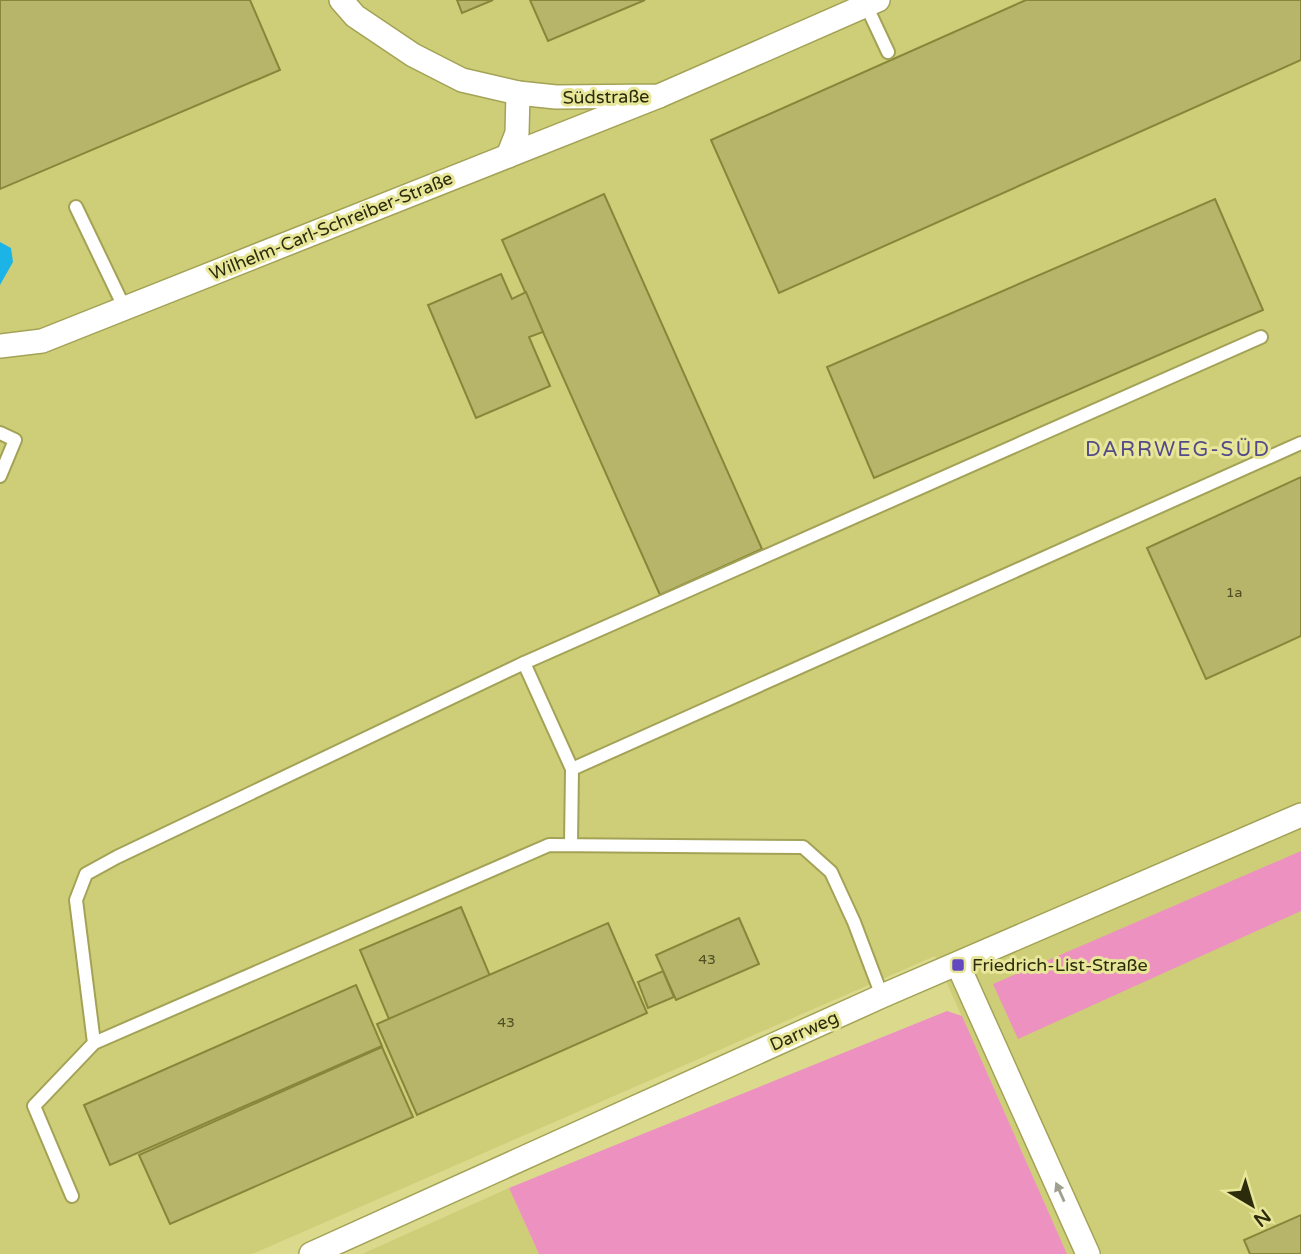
<svg xmlns="http://www.w3.org/2000/svg" width="1301" height="1254" viewBox="0 0 1301 1254" font-family="'Varela Round',sans-serif">
<rect width="100%" height="100%" fill="#dad98c"/>
<g fill="#cfce78">
<path d="M0,0h1301v1254h-234l-132,-298 -683,298h-252z"/>
<path d="M509,1188l30,66h-177z"/>
</g>
<g fill="#ec91c0">
<path d="M1301,851v60l-283,128 -25,-55z"/>
<path d="M947,1011l15,5 105,238h-528l-30,-66z"/>
</g>
<path fill="#1cb3e6" d="M0,242l11,6 2,14 -13,23z"/>
<g fill="#b6b569" stroke="#88863a" stroke-width="2">
<path d="M0,0h250l30,70 -280,119z"/>
<path d="M457,0h36l-31,13z"/>
<path d="M530,0h115l-97,41z"/>
<path d="M1026,0h275v60l-522,233 -68,-153z"/>
<path d="M604,194l158,355 -102,46 -158,-355z"/>
<path d="M1215,199l48,111 -389,168 -47,-111z"/>
<path d="M501,274l11,25 14,-7 17,40 -14,5 21,49 -74,32 -48,-113z"/>
<path d="M1301,477v159l-95,43 -59,-131z"/>
<path d="M461,907l29,69 -101,43 -29,-69z"/>
<path d="M739,918l20,46 -83,36 -20,-45z"/>
<path d="M608,923l39,90 -230,102 -40,-91z"/>
<path d="M663,971l11,26 -26,11 -10,-26z"/>
<path d="M356,985l26,61 -272,119 -26,-60z"/>
<path d="M382,1047l31,70 -243,107 -31,-69z"/>
<path d="M1301,1215v39h-51l-6,-14z"/>
</g>
<g fill="none" stroke-linecap="round" stroke-linejoin="round">
<defs>
<g id="service">
<path d="M866,5l22,47"/>
<path d="M76,207l49,102"/>
<path d="M0,433l15,7 -15,36"/>
<path d="M524,663l48,106 -1,75"/>
<path d="M572,769l729,-326"/>
<path d="M94,1043l455,-198 254,2 28,25 23,50 28,74"/>
<path d="M72,1196l-38,-90 60,-63 -18,-143 10,-26 31,-17 407,-194 737,-326"/>
</g>
<g id="minor">
<path d="M341,0l14,16 58,39 49,25 56,13 38,4 103,-1 219,-96"/>
<path d="M508,156l9,-23 1,-40"/>
<path d="M0,346l42,-5 617,-245"/>
<path d="M958,965l130,289"/>
<path d="M311,1254l571,-258 419,-181"/>
</g>
</defs>
<use href="#service" stroke="#a3a256" stroke-width="16"/>
<use href="#minor" stroke="#a3a256" stroke-width="26"/>
<use href="#service" stroke="#fff" stroke-width="12"/>
<use href="#minor" stroke="#fff" stroke-width="23"/>
</g>
<defs><path id="oneway-solid" d="M-6-.8H1V-3.2L6.5 0L1 3.2V.8H-6Z" transform="scale(1.75)"/></defs>
<use fill="#a0a091" href="#oneway-solid" transform="translate(1060 1192) rotate(-114)"/>
<rect fill="#6147c0" stroke="#e7e699" stroke-width="2.5" x="951" y="958" width="14" height="14" rx="3.5"/>
<g text-anchor="middle" stroke-width="6" stroke-linejoin="round" paint-order="stroke">
<g font-size="14" fill="#4e4e22">
<text x="1234" y="597">1a</text>
<text x="707" y="964">43</text>
<text x="506" y="1027">43</text>
</g>
<g font-size="18" fill="#2c2b0b" stroke="#e7e699">
<text transform="translate(606 97) rotate(-1)" y="6">Südstraße</text>
<text transform="translate(331 226) rotate(-22)" y="6">Wilhelm-Carl-Schreiber-Straße</text>
<text transform="translate(804 1031) rotate(-24)" y="6">Darrweg</text>
</g>
<g font-size="18" fill="#2c2b0b" stroke="#e7e699" text-anchor="start">
<text x="972" y="971">Friedrich-List-Straße</text>
</g>
<g font-size="21" letter-spacing="2" fill="#534a89" stroke="#e7e699">
<text x="1178" y="456">DARRWEG-SÜD</text>
</g>
</g>
<g transform="translate(1252 1205) rotate(142)" stroke="#e7e699" stroke-width="5" paint-order="stroke">
<path d="M0-5L12 26L0 18L-12 26Z" fill="#2c2b0b"/>
<text y="-10" font-size="19" font-weight="bold" text-anchor="middle" fill="#2c2b0b">N</text>
</g>
</svg>
